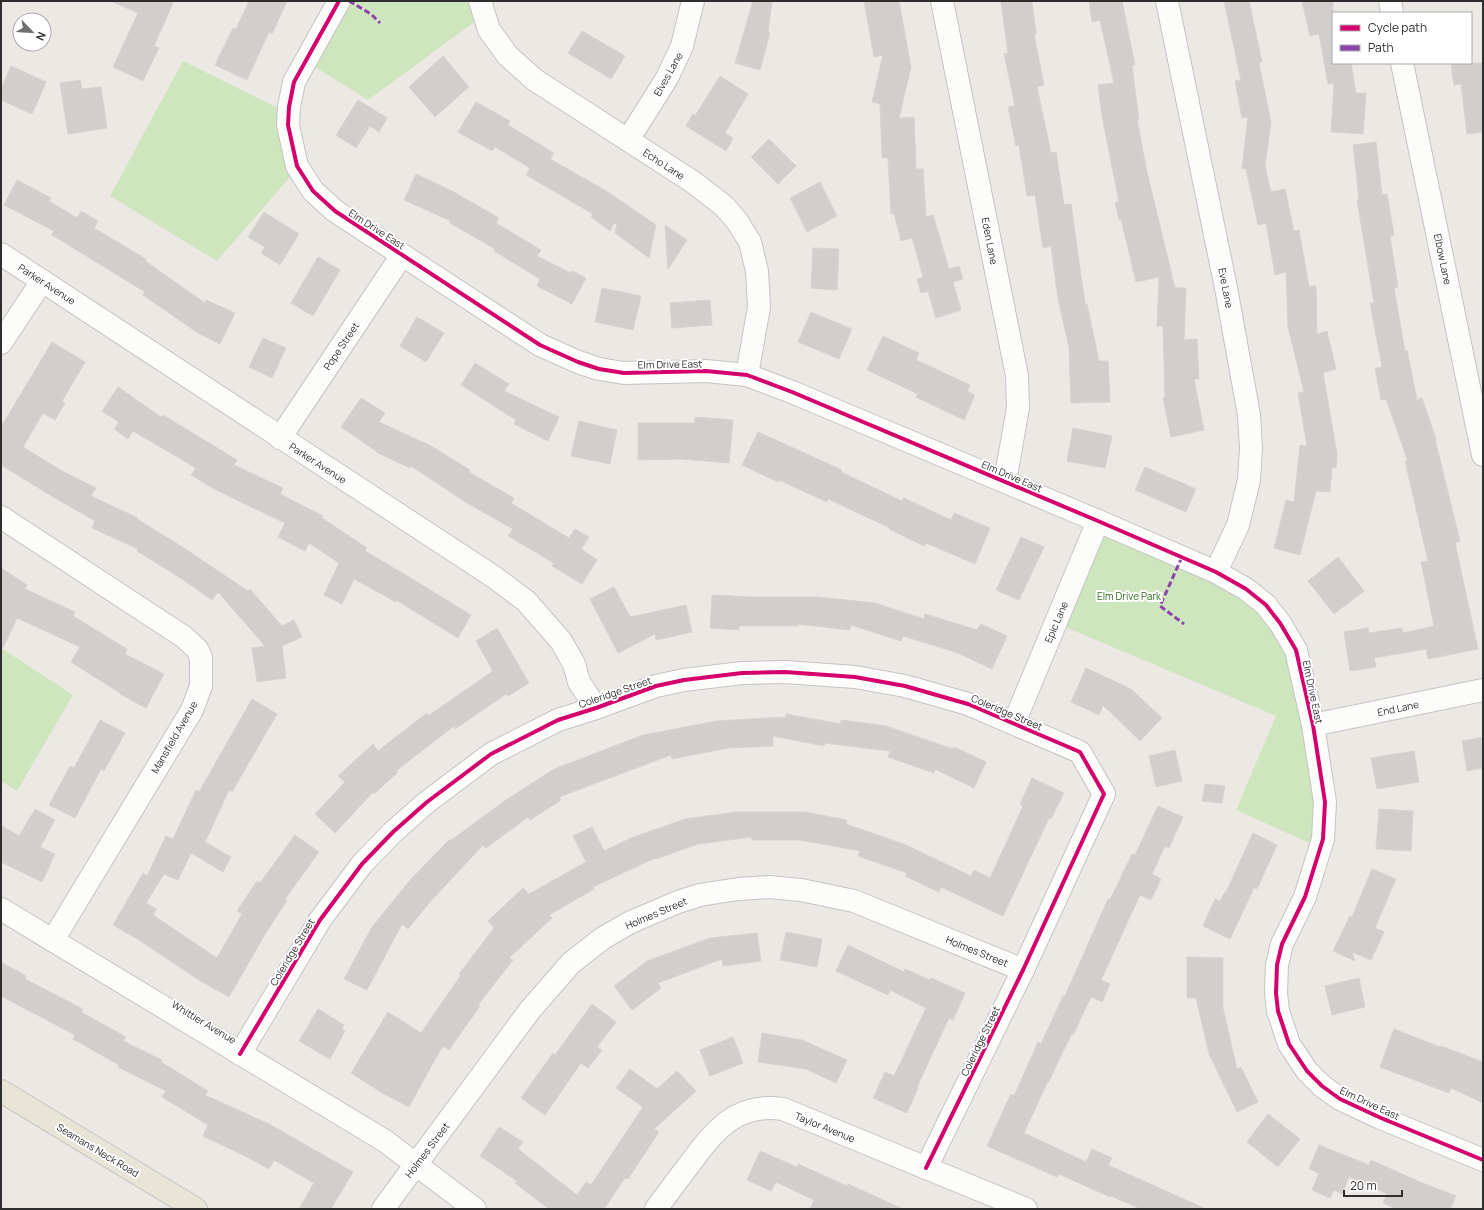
<svg xmlns="http://www.w3.org/2000/svg" width="1484" height="1210" viewBox="0 0 1484 1210" font-family="Manrope,sans-serif">
<rect width="100%" height="100%" fill="#ece8e4"/>
<g fill="#cee6be">
<path d="M340,1h136l5,16 -113,83 -61,-38z"/>
<path d="M183,61l103,51 10,58 -79,91 -107,-65z"/>
<path d="M1100,525l145,66 48,60 30,150 -5,46 -82,-37 40,-94 -218,-92z"/>
<path d="M1,648l72,47 -56,96 -16,-10z"/>
</g>
<g fill="#d1cecb" stroke="#d7d4d0">
<path d="M111,1h63l-20,45 5,2 -16,33 -30,-14 25,-54z"/>
<path d="M249,1h38l-15,33 -3,-2 -22,48 -32,-15 18,-37 3,1z"/>
<path d="M753,1h19l-4,31 2,1 -10,37 -25,-7z"/>
<path d="M864,1h35l12,66 -12,51 15,-1 2,52h7l3,48 7,-2 16,54 10,-3 4,13 -10,3 8,28 -25,8 -8,-27 -7,2 -4,-14 6,-2 -11,-39 -11,3 -7,-28 -3,1 -3,-56h-6l-2,-54 -8,-2 11,-47 -9,2z"/>
<path d="M1011,1h21l4,33 -2,1 10,50 -7,2 14,66 5,-1 8,53 7,-1 14,100h2l12,57h9l2,41 -39,1 -2,-56 -11,-48 -7,-53 -8,2 -8,-53 -8,1 -8,-51 -3,1 -8,-39 7,-1 -11,-52 4,-1 -7,-51z"/>
<path d="M1089,1h33l13,64 -3,1 7,54h-2l10,52 28,116h11l-2,52 13,-1 2,40h-5l10,51 -33,7 -8,-39 2,-1 -2,-71h-6l2,-49 -23,5 -15,-63 -2,1 -4,-18h4l-17,-86 -4,-31 16,-2 -14,-63 -8,2z"/>
<path d="M1224,1h25l13,61 -3,1 12,59 -6,44 6,26 14,-3 9,42 5,-1 10,56h7l1,48 10,-3 9,38 -13,4 14,81 -1,14 -4,-1 -2,25 -14,-1 -16,64 -26,-7 12,-48 8,2 6,-57 7,1 -9,-53 6,-1 -16,-65 -2,-55 -11,3 -9,-52 -8,2 -12,-56 -4,-1 6,-51 -6,1 -7,-37 6,-1z"/>
<path d="M1302,1h31v62h18l5,30h10l-3,41 -32,-2 3,-49 -6,1 -9,-50 -9,2z"/>
<path d="M582,31l43,25 -14,23 -43,-26z"/>
<path d="M443,56l26,31 -34,30 -26,-30z"/>
<path d="M1451,63h32v69l-16,2 -6,-50 -7,1z"/>
<path d="M11,66l35,16 -14,32 -31,-14v-11z"/>
<path d="M720,76l28,18 -23,39 8,5 -7,13 -40,-25 7,-12 2,2z"/>
<path d="M80,80l2,9 19,-2 6,41 -39,6 -8,-51z"/>
<path d="M358,100l29,18 -8,14 -9,-6 -14,22 -20,-13z"/>
<path d="M476,102l34,19 -2,4 46,28 -4,6 58,33 48,33 -7,33 -34,-25 2,-9 -3,-1 -4,8 -19,-14 2,-3 -67,-39 4,-7 -35,-21 -3,4 -34,-19z"/>
<path d="M769,139l27,27 -18,18 -27,-27z"/>
<path d="M1376,142l6,53 5,-1 7,41 -4,1 8,51 -4,1 11,63 2,-1 10,50 5,-2 14,41h-1l25,102 -5,2 23,106 -50,10 -2,-10 -52,9 2,9 -26,4 -6,-39 24,-4 1,5 33,-5 1,5 31,-7 -13,-64 7,-1 -23,-100h3l-22,-62 -5,1 -6,-32 7,-1 -12,-64h4l-17,-103 2,-1 -6,-54z"/>
<path d="M416,174l36,17 47,27 -3,5 45,27 -4,6 34,17 1,-2 14,7 -14,26 -35,-18 3,-7 -46,-28 1,-2 -45,-26 1,-2 -47,-21z"/>
<path d="M17,180l34,18 -2,3 28,17 4,-7 17,10 -4,7 52,31 -1,2 60,42 1,-3 29,13 -15,31 -22,-11 -55,-38 2,-3 -93,-57 2,-4 -50,-26z"/>
<path d="M820,182l17,34 -30,16 -17,-34z"/>
<path d="M264,212l35,22 -19,31 -19,-12 4,-6 -17,-10z"/>
<path d="M665,225l22,15 -19,29z"/>
<path d="M813,248l26,1 -2,41 -26,-2z"/>
<path d="M318,257l22,13 -27,46 -22,-13z"/>
<path d="M602,288l39,8 -8,34 -38,-8z"/>
<path d="M710,300l2,25 -40,3 -2,-25z"/>
<path d="M811,312l41,17 -13,30 -41,-17z"/>
<path d="M417,317l27,16 -18,29 -26,-16z"/>
<path d="M883,336l36,17 -3,7 54,25 -3,6 8,4 -11,25 -48,-23 2,-3 -51,-24z"/>
<path d="M263,338l23,10 -14,30 -23,-11z"/>
<path d="M52,342l33,20 -23,39 3,2 -10,17 -12,-7 -20,34 39,24 34,17 -5,8 47,22 -1,1 47,29 64,43 2,-2 32,37 12,-6 8,17 -20,9 4,32 -29,4 -5,-34 13,-2 -47,-54 -6,8 -30,-21 -45,-28 1,-2 -46,-21 3,-7 -40,-23 -54,-33v-38z"/>
<path d="M475,363l34,21 -5,7 55,26 -11,24 -34,-17 2,-4 -55,-35z"/>
<path d="M118,387l43,30 2,-2 74,45 -3,5 49,23 -3,6 43,22 -1,2 45,30 -2,3 44,26 62,38 -13,23 -62,-38v2l-42,-23 -12,25 -18,-9 15,-32 -30,-20 -4,8 -27,-14 7,-14 -69,-33 -25,-15 5,-7 -63,-37 -5,8 -14,-10 5,-7 -17,-11z"/>
<path d="M361,398l24,15 -6,9 52,24 39,24 -1,2 45,26 -3,5 58,35 6,-9 14,8 -8,12 16,11 -15,24 -30,-18 2,-3 -46,-27 5,-7 -46,-26 -56,-37 -1,2 -34,-16v-1l-35,-24z"/>
<path d="M695,417l38,3 -4,43 -48,-4 -43,1v-37h57z"/>
<path d="M579,421l38,9 -7,34 -39,-8z"/>
<path d="M1073,428l39,8 -7,32 -38,-7z"/>
<path d="M758,432l84,38 -1,2 61,29 2,-3 47,22 3,-7 36,15 -15,36 -49,-21 -2,3 -35,-17 1,-1 -62,-29 -1,3 -48,-22 -1,2 -36,-17z"/>
<path d="M1145,467l51,22 -10,23 -51,-22z"/>
<path d="M1021,537l23,10 -25,53 -23,-10z"/>
<path d="M1338,557l26,34 -30,23 -26,-33z"/>
<path d="M1,568l26,17 -2,4 50,23 -2,4 54,33 -2,5 39,20 -18,34 -26,-14v-1l-49,-31 9,-15 -63,-29 -16,34z"/>
<path d="M614,587l16,30 56,-12 6,27 -36,8 -1,-6 -37,19 -28,-54z"/>
<path d="M712,595l39,2h66l58,6 49,16 1,-5 52,16 4,-6 26,12 -15,33 -34,-16 -55,-17 -2,5 -50,-16 -1,5 -52,-6v2h-59v4l-29,-2z"/>
<path d="M497,628l32,55 -21,13 -2,-2 -51,35 -1,-3 -58,45 2,1 -24,22 -1,-2 -38,41 -20,-19 30,-32 -7,-6 35,-32 5,7 49,-38 1,3 65,-45 -17,-30z"/>
<path d="M1086,668l45,21 31,29 -22,23 -37,-36 -4,10 -28,-13z"/>
<path d="M252,699l25,15 -45,78 -3,-2 -24,52 26,15 -8,15 -32,-19 -13,27 -14,-6 -18,29 10,6 -3,6 64,43 25,-44 -5,-3 20,-30 3,2 35,-48 24,17 -34,47 2,1 -23,36 -35,61 -30,-17 -60,-40 -26,-15 30,-52 4,3 19,-40 7,3 23,-49 3,2z"/>
<path d="M786,714l55,10v-4l45,6 67,23 1,-2 32,15 -12,26 -39,-19 -1,4 -46,-16 2,-6 -65,-8 -1,3 -51,-10v10l-45,2 -56,11 -1,-4 -112,42 2,3 -31,20 -2,-3 -42,31 -3,-3 -53,57 -22,27 -6,-5 -35,66 -23,-11 28,-52 39,-48 38,-39 1,1 56,-41 48,-31 89,-34 74,-14 69,-4z"/>
<path d="M100,720l25,13 -21,38 -3,-2 -26,49 -26,-13 21,-39 4,2z"/>
<path d="M1483,737v31l-16,3 -5,-30z"/>
<path d="M1175,750l7,31 -26,6 -7,-31z"/>
<path d="M1414,751l5,31 -42,7 -6,-31z"/>
<path d="M1032,778l32,15 -13,26 -2,-1 -46,98 -62,-29 -2,5 -34,-16 2,-3 -49,-17 2,-5 -60,-11h-48v-3l-54,7 -42,15 -1,-1 -62,29 1,2 -45,26 3,3 -43,40 4,2 -35,45 2,1 -31,44 -6,-4 -14,24 -20,37 -27,-14 -31,-20 37,-61 33,21 40,-58 -2,-1 35,-46 -6,-7 35,-33 6,6 57,-32 -13,-26 19,-9 12,24 27,-13 54,-19 51,-7h69l42,8 -1,4 60,21 65,31 3,-6 16,8 33,-72 -3,-2z"/>
<path d="M1205,784l20,2 -3,17 -20,-2z"/>
<path d="M1158,806l25,11 -14,31 -4,-2 -13,28 9,5 -10,21 -11,-5 -39,85 9,4 -8,18 -11,-5 -18,38h-2l-23,48h-1l-23,50 62,29 6,-13 20,9 -4,7 98,44h-65l-30,-13 -1,1 -51,-23 -2,3 -70,-31 24,-52 3,2 24,-54 3,2 22,-48h2l43,-97 2,1 22,-46 3,1z"/>
<path d="M35,809l20,11 -15,27 15,7 -13,28 -41,-20v-37l18,11z"/>
<path d="M1379,809l34,2 -2,40 -35,-2z"/>
<path d="M1253,833l24,12 -20,44 -3,-1 -24,51 -27,-13 12,-27 5,2 5,-9h1z"/>
<path d="M1372,869l24,10 -21,49 9,4 -13,28 -19,-8 3,9 -22,-10 17,-35 2,1z"/>
<path d="M786,932l36,7 -5,28 -37,-7z"/>
<path d="M757,933l4,28 -38,5 -1,-7 -64,24 3,5 -29,22 -18,-24 33,-25 63,-23z"/>
<path d="M848,945l56,27 1,-3 25,11 1,-2 34,15 -12,27 -4,-2 -32,69 1,1 -11,25 -34,-15 12,-26 9,4 32,-68 -36,-18 -2,5 -52,-24z"/>
<path d="M1187,957l36,1v50l14,61 4,-2 17,35 -21,10 -26,-54h-1l-14,-60h-9z"/>
<path d="M1,962l25,14 -1,3 58,30 -2,3 45,25 -3,4 39,19 -1,2 47,29 -3,4 64,29 84,48 -22,37h-32l15,-26 -40,-23 -5,9 -22,-12 -44,-21 5,-11 -46,-28 4,-6 -48,-24 1,-2 -46,-26 2,-4 -74,-39z"/>
<path d="M1359,978l6,29 -33,8 -7,-29z"/>
<path d="M592,1004l24,18 -19,25 5,3 -14,18 -7,-5 -36,52 -24,-17 32,-45 2,2z"/>
<path d="M318,1009l26,16 -2,4 3,2 -15,28 -31,-18z"/>
<path d="M1394,1029l46,18 1,-1 42,16v41l-32,-15 -2,5 -69,-26z"/>
<path d="M762,1033l40,7 45,20 -11,23 -30,-14 -48,-7z"/>
<path d="M733,1037l10,26 -33,13 -10,-26z"/>
<path d="M630,1069l27,20 20,-18 19,20 -42,38 5,3 -31,47 -3,-1 -21,31h-55l-34,-26 2,-2 -37,-25 19,-29 24,15 -5,7 59,46 9,-13 5,3 52,-78 -27,-19z"/>
<path d="M1268,1114l32,25 -22,28 -31,-25z"/>
<path d="M1319,1145l50,20 2,-5 49,22 36,14 -6,13h-54l-13,-6 4,-9 -38,-17 -7,17 -8,-4 -4,8 -18,-8 7,-17 -10,-4z"/>
<path d="M760,1151l37,16 1,-3 49,22 1,-2 55,25h-93l4,-9 -38,-18 -5,9 -24,-11z"/>
</g>
<g fill="none" stroke-linecap="round" stroke-linejoin="round">
<defs>
<g id="minor">
<path d="M339,1l-45,81 -5,25 -1,18 9,41 16,25 22,20 205,134 38,17 21,7 25,4 82,-2 41,4 45,17 306,129 118,51 30,17 20,16 14,18 16,27 17,75 12,77 -2,37 -18,58 -23,47 -5,21 -1,28 2,18 11,33 18,27 15,15 18,13 41,19 102,42"/>
<path d="M480,1l9,29 19,26 27,24 158,102 31,24 13,15 13,21 7,29 2,36 -12,68"/>
<path d="M942,1l75,375 1,32 -13,73"/>
<path d="M1167,1l59,287 23,127 2,33 -2,32 -11,45 -22,47"/>
<path d="M1390,1l2,12"/>
<path d="M1402,63l81,392"/>
<path d="M628,140l39,-62 15,-32 11,-45"/>
<path d="M1,254l493,323 32,24 35,40 13,23 5,18 17,26"/>
<path d="M1,343l41,-62"/>
<path d="M280,438l122,-183"/>
<path d="M1,517l183,120 13,12 4,8v29l-9,24 -139,230"/>
<path d="M1014,723l84,-202"/>
<path d="M1313,725l170,-35"/>
<path d="M1,909l384,232 90,68"/>
<path d="M240,1054l80,-134 42,-56 31,-32 34,-30 64,-48 67,-34 38,-12 60,-22 28,-6 58,-7 43,-1 70,5 50,9 63,18 112,48 24,42 -81,176 -97,198"/>
<path d="M383,1209l147,-199 41,-47 32,-25 28,-16 47,-20 22,-7 38,-6 31,-2 32,3 53,11 169,69"/>
<path d="M656,1209c11,-15 22,-30 33,-44 25,-34 47,-63 94,-56l243,100"/>
</g>
<path id="major" d="M1,1091l195,118"/>
</defs>
<use href="#minor" stroke="#c5c4c5" stroke-width="24"/>
<use href="#major" stroke="#c6c5c4" stroke-width="24"/>
<use href="#minor" stroke="#fcfcfb" stroke-width="22"/>
<use href="#major" stroke="#e8e4d6" stroke-width="22"/>
<g stroke="#8e44ad" stroke-width="3" stroke-dasharray="6 3" stroke-linecap="butt">
<path d="M349,1l22,13 9,9"/>
<path d="M1182,557l-22,49 24,18"/>
</g>
<defs>
<g id="cycleway">
<path d="M339,1l-45,81 -5,25 -1,18 9,41 16,25 22,20 205,134 38,17 21,7 25,4 82,-2 41,4 45,17 306,129 118,51 30,17 20,16 14,18 16,27 17,75 12,77 -2,37 -18,58 -23,47 -5,21 -1,28 2,18 11,33 18,27 15,15 18,13 41,19 102,42"/>
<path d="M240,1054l80,-134 42,-56 31,-32 34,-30 64,-48 67,-34 38,-12 60,-22 28,-6 58,-7 43,-1 70,5 50,9 63,18 112,48 24,42 -81,176 -97,198"/>
</g>
</defs>
<use href="#cycleway" stroke="#fff" stroke-width="6"/>
<use href="#cycleway" stroke="#d6006c" stroke-width="4"/>
</g>
<g text-anchor="middle" stroke-width="4" stroke-linejoin="round" paint-order="stroke">
<g font-size="10" fill="#2e2e2e" stroke="#fff">
<text transform="translate(668 74) rotate(-61)" y="4">Elves Lane</text>
<text transform="translate(664 164) rotate(33)" y="4">Echo Lane</text>
<text transform="translate(377 229) rotate(33)" y="4">Elm Drive East</text>
<text transform="translate(990 241) rotate(79)" y="4">Eden Lane</text>
<text transform="translate(1443 259) rotate(78)" y="4">Elbow Lane</text>
<text transform="translate(47 284) rotate(33)" y="4">Parker Avenue</text>
<text transform="translate(1226 288) rotate(79)" y="4">Eve Lane</text>
<text transform="translate(341 346) rotate(-56)" y="4">Pope Street</text>
<text transform="translate(670 364) rotate(-1)" y="4">Elm Drive East</text>
<text transform="translate(318 463) rotate(33)" y="4">Parker Avenue</text>
<text transform="translate(1012 476) rotate(23)" y="4">Elm Drive East</text>
<text transform="translate(1056 622) rotate(-67)" y="4">Epic Lane</text>
<text transform="translate(615 692) rotate(-19)" y="4">Coleridge Street</text>
<text transform="translate(1313 692) rotate(78)" y="4">Elm Drive East</text>
<text transform="translate(1398 708) rotate(-12)" y="4">End Lane</text>
<text transform="translate(1007 712) rotate(23)" y="4">Coleridge Street</text>
<text transform="translate(174 737) rotate(-60)" y="4">Mansfield Avenue</text>
<text transform="translate(656 913) rotate(-23)" y="4">Holmes Street</text>
<text transform="translate(977 951) rotate(22)" y="4">Holmes Street</text>
<text transform="translate(292 952) rotate(-59)" y="4">Coleridge Street</text>
<text transform="translate(204 1022) rotate(31)" y="4">Whittier Avenue</text>
<text transform="translate(980 1041) rotate(-64)" y="4">Coleridge Street</text>
<text transform="translate(1370 1103) rotate(25)" y="4">Elm Drive East</text>
<text transform="translate(825 1127) rotate(22)" y="4">Taylor Avenue</text>
<text transform="translate(98 1150) rotate(31)" y="4">Seamans Neck Road</text>
<text transform="translate(427 1150) rotate(-53)" y="4">Holmes Street</text>
</g>
<g font-size="10" fill="#2c6e1b" stroke="#fff">
<text x="1129" y="600">Elm Drive Park</text>
</g>
</g>
<rect width="1484" height="1210" fill="none" stroke="#2e2e2e" stroke-width="4"/>
<rect x="1332" y="12" width="140" height="52" fill="#ffffff" stroke="#ababab"/>
<rect x="1340" y="25" width="20" height="6" fill="#d6006c" stroke="#ababab"/>
<text x="1368" y="32" font-size="12" fill="#2e2e2e">Cycle path</text>
<rect x="1340" y="45" width="20" height="6" fill="#8e44ad" stroke="#ababab"/>
<text x="1368" y="52" font-size="12" fill="#2e2e2e">Path</text>
<g transform="translate(32 32) rotate(115)"><circle r="19" fill="#ffffff" stroke="#ababab"/>
<path d="M0-3L7 15L0 10L-7 15Z" fill="#706f6e"/>
<text y="-6" font-size="11" font-weight="bold" text-anchor="middle" fill="#2e2e2e">N</text>
</g>
<path d="M1344 1190v6h58v-6" fill="none" stroke="#2e2e2e" stroke-width="2"/>
<text x="1350" y="1190" font-size="12" fill="#2e2e2e" stroke="#ffffff" stroke-width="3" paint-order="stroke">20 m</text>
</svg>
